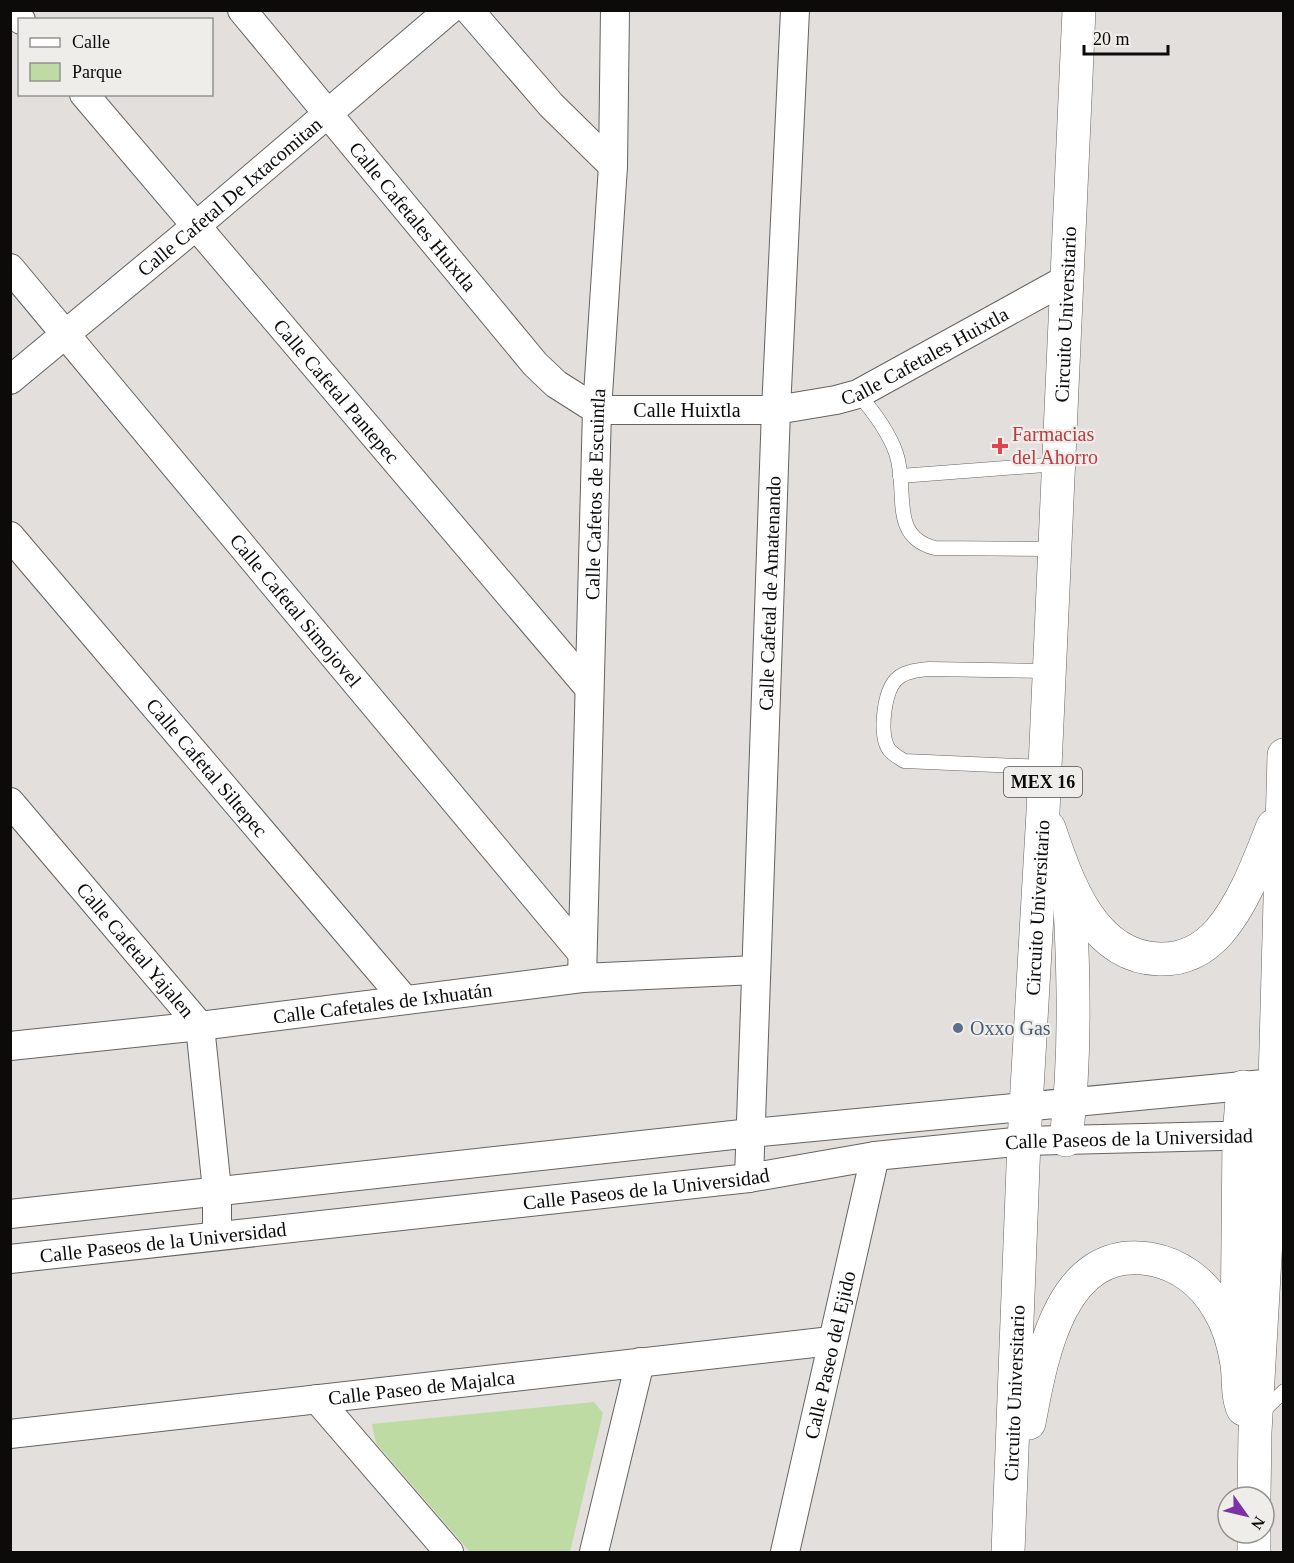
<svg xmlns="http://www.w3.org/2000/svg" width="1294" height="1563" viewBox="0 0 1294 1563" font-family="Georgia,serif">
<rect width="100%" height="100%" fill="#e2dfdc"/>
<path fill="#bddba3" d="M594,1402l9,11 -33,139h-100l-94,-109 -4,-19z"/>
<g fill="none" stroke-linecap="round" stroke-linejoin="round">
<defs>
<g id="lane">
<path d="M858,394c15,17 30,36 38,59 13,37 -8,83 39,95l119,1"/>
<path d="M900,476l158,-12"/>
<path d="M1044,767l-140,-6c-6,-4 -14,-8 -17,-15 -7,-16 -3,-57 11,-68 8,-7 21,-8 32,-9l118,2"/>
<path d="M1261,1413l23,-22"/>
</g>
<g id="street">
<path d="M13,10l8,10"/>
<path id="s1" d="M242,10l293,354 21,20 41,26h179l60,-10 22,-6 207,-114"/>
<path d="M469,10l82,95 62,61"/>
<path id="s2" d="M84,94l505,594"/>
<path id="s3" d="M10,268l571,684"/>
<path id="s4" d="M10,380l186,-154 253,-216"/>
<path id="s5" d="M10,536l394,463"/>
<path id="s6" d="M10,802l190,224 17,164v46"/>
<path id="s7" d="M582,978l15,-568 16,-244 2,-156"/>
<path id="s8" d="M10,1046l190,-20 382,-48 174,-8"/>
<path id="s9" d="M749,1178l27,-768 19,-400"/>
<path d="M10,1214l741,-81 513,-49"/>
<path id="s10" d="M10,1259l739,-81 126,-22 149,-15 237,-6"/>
<path d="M317,1399l132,153"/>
<path id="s11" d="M10,1434l821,-93"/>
<path d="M594,1552l46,-190"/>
<path id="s12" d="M785,1552l90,-396"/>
</g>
<g id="highway">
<path d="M1049,828c18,53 43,129 110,131 24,1 44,-9 60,-27 25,-29 40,-71 54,-106"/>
<path d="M1066,1140c10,-83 8,-168 3,-252"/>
<path d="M1237,1341l2,-205 4,-49"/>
<path d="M1029,1423c12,-64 31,-179 121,-164 29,5 53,23 68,49 10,16 16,37 19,56 2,14 0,32 6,45"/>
<path d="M1254,1497l1,-65 20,-349 9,-328"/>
<path id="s13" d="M1008,1552l16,-411 19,-329 36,-802"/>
<path d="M1254,1552v-19"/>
</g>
</defs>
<use href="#lane" stroke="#666461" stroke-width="15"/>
<use href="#street" stroke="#666461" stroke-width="30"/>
<use href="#highway" stroke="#666461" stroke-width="34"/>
<use href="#lane" stroke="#fff" stroke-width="14"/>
<use href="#street" stroke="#fff" stroke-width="28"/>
<use href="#highway" stroke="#fff" stroke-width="33"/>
</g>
<path fill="#e0444e" stroke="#efede9" stroke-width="2" d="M997 437h6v6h6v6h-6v6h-6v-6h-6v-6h6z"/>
<circle fill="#5c6f8a" stroke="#efede9" stroke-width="2" cx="958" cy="1028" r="6"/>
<g text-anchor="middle" stroke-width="4.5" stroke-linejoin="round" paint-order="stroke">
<rect fill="#efede9" stroke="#504f4d" stroke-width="1.5" x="1004" y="767" width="78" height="30" rx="4.5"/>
<g font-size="18" font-weight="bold" fill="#0c0b0a">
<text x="1043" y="788">MEX 16</text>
</g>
<g font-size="20" fill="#0c0b0a" stroke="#efede9">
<text dy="7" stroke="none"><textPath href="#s4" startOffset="286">Calle Cafetal De Ixtacomitan</textPath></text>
<text dy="7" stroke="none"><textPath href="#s1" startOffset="268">Calle Cafetales Huixtla</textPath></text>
<text dy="7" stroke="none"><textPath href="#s13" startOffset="1239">Circuito Universitario</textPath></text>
<text dy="7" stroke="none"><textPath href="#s1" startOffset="876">Calle Cafetales Huixtla</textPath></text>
<text dy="7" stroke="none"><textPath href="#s2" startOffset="390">Calle Cafetal Pantepec</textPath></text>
<text dy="7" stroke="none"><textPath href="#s1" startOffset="627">Calle Huixtla</textPath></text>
<text dy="7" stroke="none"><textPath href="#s7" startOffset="484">Calle Cafetos de Escuintla</textPath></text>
<text dy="7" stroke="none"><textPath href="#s9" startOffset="585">Calle Cafetal de Amatenando</textPath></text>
<text dy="7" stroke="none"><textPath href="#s3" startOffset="446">Calle Cafetal Simojovel</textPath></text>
<text dy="7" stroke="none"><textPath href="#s5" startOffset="304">Calle Cafetal Siltepec</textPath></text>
<text dy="7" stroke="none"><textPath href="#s13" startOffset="645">Circuito Universitario</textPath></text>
<text dy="7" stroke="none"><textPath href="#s6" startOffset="194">Calle Cafetal Yajalen</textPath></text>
<text dy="7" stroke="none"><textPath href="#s8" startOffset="375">Calle Cafetales de Ixhuatán</textPath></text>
<text dy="7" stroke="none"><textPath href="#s10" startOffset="1126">Calle Paseos de la Universidad</textPath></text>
<text dy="7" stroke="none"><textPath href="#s10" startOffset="640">Calle Paseos de la Universidad</textPath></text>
<text dy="7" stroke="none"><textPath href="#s10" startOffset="154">Calle Paseos de la Universidad</textPath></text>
<text dy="7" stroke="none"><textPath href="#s12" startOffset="202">Calle Paseo del Ejido</textPath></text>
<text dy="7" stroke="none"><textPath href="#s11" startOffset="414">Calle Paseo de Majalca</textPath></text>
<text dy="7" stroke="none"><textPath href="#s13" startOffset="159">Circuito Universitario</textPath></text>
</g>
<g font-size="20" fill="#be3a42" stroke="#efede9" text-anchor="start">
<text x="1012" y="441">Farmacias<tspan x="1012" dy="23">del Ahorro</tspan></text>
</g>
<g font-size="20" fill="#4e5e75" stroke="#efede9" text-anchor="start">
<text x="970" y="1035">Oxxo Gas</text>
</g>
</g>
<rect width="1294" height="1563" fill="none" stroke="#0c0b0a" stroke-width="24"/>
<rect x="18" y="18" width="195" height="78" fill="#efede9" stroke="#949390" stroke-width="1.5"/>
<rect x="30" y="38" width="30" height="9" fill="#ffffff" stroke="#949390" stroke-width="1.5"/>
<text x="72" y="48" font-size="18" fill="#0c0b0a">Calle</text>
<rect x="30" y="63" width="30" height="18" fill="#bddba3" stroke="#949390" stroke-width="1.5"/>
<text x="72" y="78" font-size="18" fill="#0c0b0a">Parque</text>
<g transform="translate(1246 1515) rotate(124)"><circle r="28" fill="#efede9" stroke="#949390" stroke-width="1.5"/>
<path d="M0-4.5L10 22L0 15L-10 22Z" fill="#7b32a4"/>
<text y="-9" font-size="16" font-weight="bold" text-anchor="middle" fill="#0c0b0a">N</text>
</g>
<path d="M1084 45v9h84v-9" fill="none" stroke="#0c0b0a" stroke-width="3"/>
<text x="1093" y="45" font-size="18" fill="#0c0b0a" stroke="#efede9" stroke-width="4.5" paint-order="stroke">20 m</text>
</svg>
